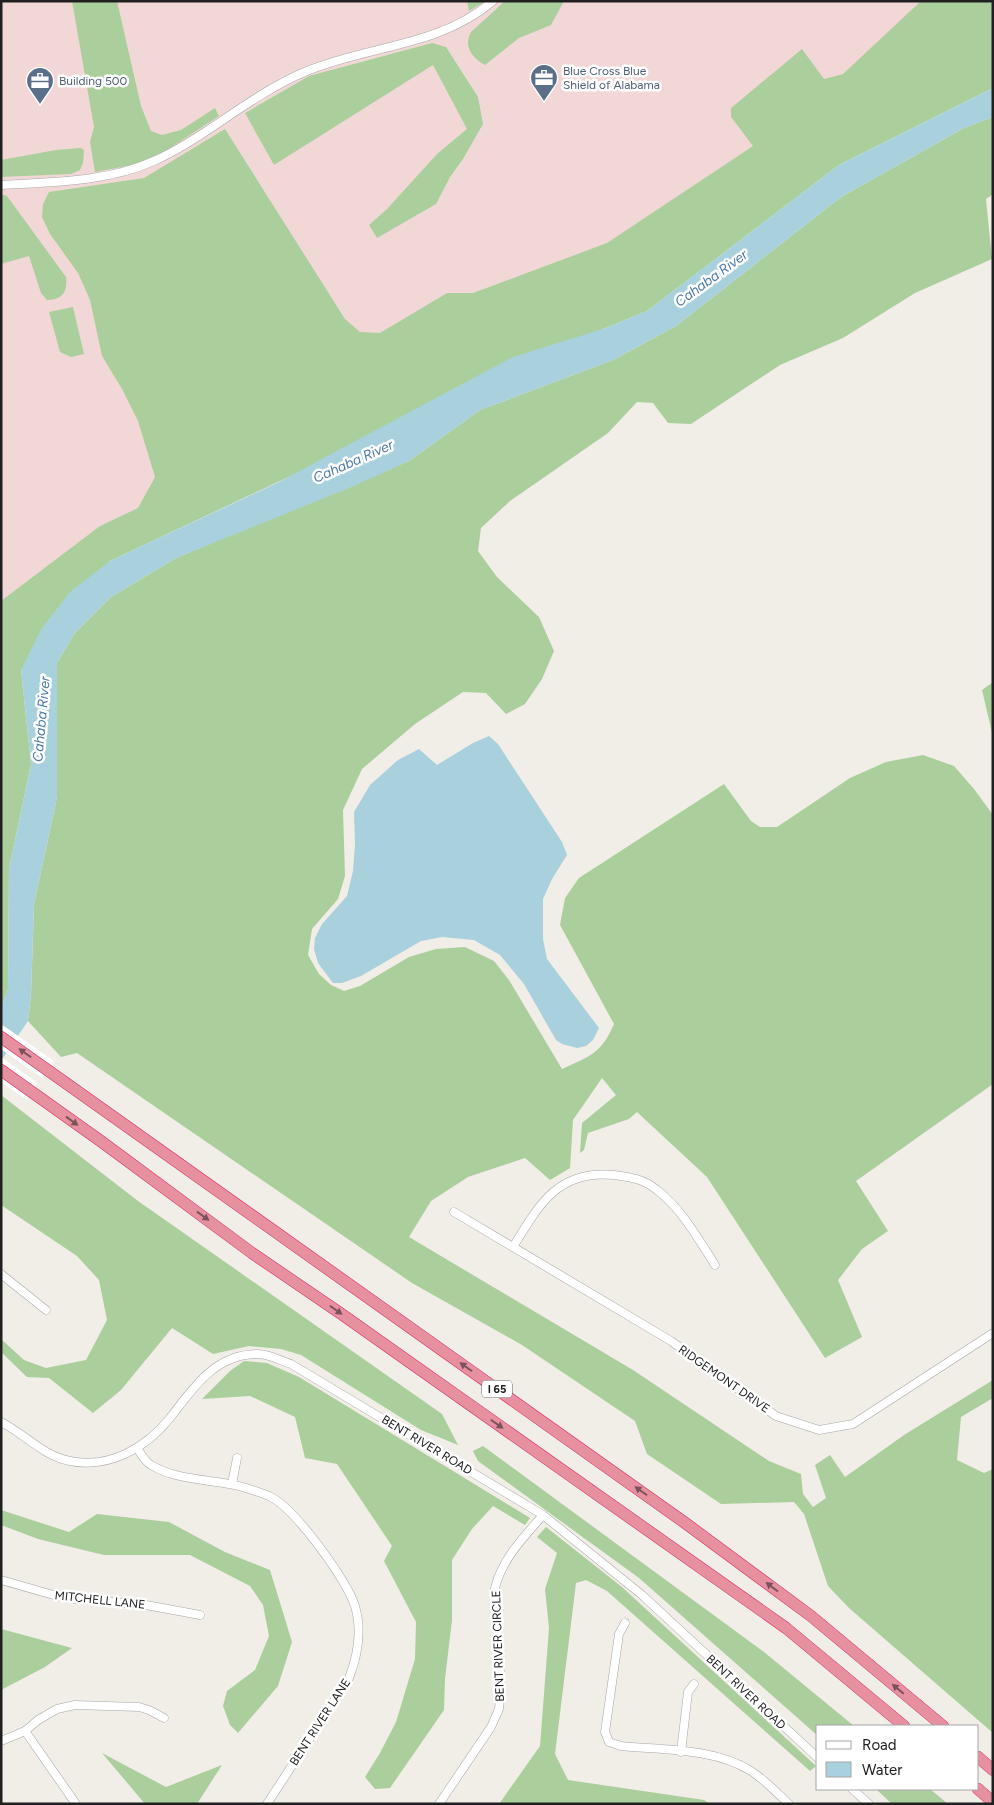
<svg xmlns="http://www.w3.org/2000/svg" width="994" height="1805" viewBox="0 0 994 1805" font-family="Figtree,sans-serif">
<rect width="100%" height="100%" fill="#f1ede7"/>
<path fill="#f1d8d7" d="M1,1h992v62l-711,352 -281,209z"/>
<g fill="#abcf9c">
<path d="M72,1h45l24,105 10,25 11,4 19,-5 34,-22 4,8 -52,34 -29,14 -43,8 -5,-30 4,-15z"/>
<path d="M467,1h19l-17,10z"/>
<path d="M505,1h59l-13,24 -32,13 -34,27c-13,-7 -22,-19 -14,-33z"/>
<path d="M921,1h72v87l-154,77 -192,146 -44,18 -493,232 -89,109 10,94 -22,105 -1,121 -7,17v-406l99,-75 38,-18 17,-31 -17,-56 -16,-32 -20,-33 -12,-56 -12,-27 -28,-39 -8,-17 1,-13 6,-12 95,-14 81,-49 120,190 15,13 20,1 67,-40h26l134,-50 146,-97 -22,-29v-9l71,-59 22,30 19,-5z"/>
<path d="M432,43l14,4 32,50 5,27 -20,35 -13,18 -14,27 -59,34 -8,-13 18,-16 50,-55 30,-25 -34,-64 -159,100 -29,-52 64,-37z"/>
<path d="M993,117v77l-7,5 6,60 -77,34 -72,45 -63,27 -89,59 -23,-1 -15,-20 -16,-1 -29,31 -98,68 -29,27 -3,23 19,26 42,40 15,34 -12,28 -17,25 -19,10 -20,-21 -23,-1 -48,32 -53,45 -19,41 2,66 -7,23 -26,30 -4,26 11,19 12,11 13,6 16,-5 49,-29 27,-8 29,-2 29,14 15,19 53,89c28,-13 39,-15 52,-45l-54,-99 5,-27 14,-20 145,-94 27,37 9,6h17l73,-49 36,-16 37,-7 31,11 20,23 19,26v269l-137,97 32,50 -26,18 -24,31 24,57 -37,21 -118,-181 -70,-65 -8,7 -41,14 -4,17 -4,3 2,-30 34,-28 -14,-17 -29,42 -3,48 -20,12 -25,-22 -57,19 -37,24 -22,36 224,133 136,91 32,13 2,20 10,13 13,-9 -11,-33 15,-10 15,22 59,-42 89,-55v18l-32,19 -4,43 27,13 9,-4v264l-144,-125 -21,-22 -24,-72 -10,-12 -73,2 -74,-50 -12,-33 -113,-76 -110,-62 -335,-230 -16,4 -33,-36 3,-26 3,-91 23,-107v-134l17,-29 37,-37 65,-39 233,-97 71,-51 133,-50 63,-34 165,-129 123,-69z"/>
<path d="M81,148l3,2 -1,13 -3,7 -9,4 -70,3v-17l55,-10z"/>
<path d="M1,194l6,2 59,81c2,15 -4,23 -19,23l-6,-7 -12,-37 -28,8z"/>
<path d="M73,307l11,47 -13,3 -11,-5 -11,-40z"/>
<path d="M993,682v55l-11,-47z"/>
<path d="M1,1095l137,106 304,213 16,31 -37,-15 -120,-75 -20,-6 -32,-3 -36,8 -41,-26 -51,62 -28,23 -44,-35 -22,-1 -26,-25v-13l23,21 22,8 40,-8 21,-40 -8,-40 -22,-24 -76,-51z"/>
<path d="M244,1361l23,2 32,14 231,141 -5,7 -32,-19 -21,23 -20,31v60l-7,59 -1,31 -54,78 -15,1 -10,-12 15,-24 16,-31 19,-63 1,-37 -32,-61 8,-15 -55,-82 -32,-6 -10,-41 -45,-21 -48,3 28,-28z"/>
<path d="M483,1446l281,206 90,74h-36v10l-179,-158 -161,-117 -5,-10z"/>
<path d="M1,1510l68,22 28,-18 72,8 56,30 45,18 22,72 -14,44 -40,47 -8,-8 -7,-19 4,-15 28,-21 14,-34 -6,-31 -13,-19 -60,-31h-86l-66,-16 -37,-14z"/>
<path d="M546,1527l76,60 194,179 -6,5 -203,-180 -21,-11 -10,3 -21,171 13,26 136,20 6,4h-211l41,-58 9,-118 -4,-39 12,-36 -20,-16z"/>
<path d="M1,1629l71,19 -27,19 -44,23z"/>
<path d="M102,1753l64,34 56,-22 -25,39h-52z"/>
<path d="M876,1789h54l18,15h-56z"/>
</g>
<g fill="#a8d1dd">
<path d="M993,88v29l-29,11 -123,69 -165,129 -63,34 -133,50 -71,51 -60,27 -173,70 -65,39 -37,37 -17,29v134l-23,107 -3,91 -3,26 -27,40v-54l7,-17 1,-121 22,-105 -10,-94 21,-42 28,-36 40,-31 169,-79 234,-125 90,-28 44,-18 192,-146z"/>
<path d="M489,736l9,8 64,98 5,13 -15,24 -9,20v40l4,20 52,69 -6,12 -7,6 -9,2 -15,-4 -6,-4 -32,-56 -24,-29 -26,-15 -32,-3 -21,4 -60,35 -19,7h-9l-15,-20 -4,-14 1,-11 7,-14 25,-28 6,-25 2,-27 -1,-32 16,-27 28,-25 21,-11 18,16 36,-22z"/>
</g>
<g fill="#fff">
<path d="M1,1024l53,37 -12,17 -41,-29z"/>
<path d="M1,1057l37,26 -11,17 -26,-18z"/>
</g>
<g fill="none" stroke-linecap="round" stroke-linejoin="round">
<defs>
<g id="minor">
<path d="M1,185c51,-3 106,-3 153,-24 53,-24 97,-67 153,-90 63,-26 132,-24 186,-70"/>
<path d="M454,1212l217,129 105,75 43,14 34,-6 140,-91"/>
<path d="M513,1247c26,-42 45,-78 101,-72 16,2 30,4 43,15 24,18 42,50 58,75"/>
<path d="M1,1274l45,36"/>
<path d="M1,1422c24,12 42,34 69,39 39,8 76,-13 100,-43 24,-31 45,-64 88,-64 11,0 23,7 33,10l252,151 99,80 176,163"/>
<path d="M137,1448c4,6 8,14 14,17 23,14 52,14 78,19 14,2 27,7 40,12 25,11 78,84 86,110 7,24 3,49 -6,72l-82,126"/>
<path d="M232,1484l5,-26"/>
<path d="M1,1580l63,18 82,7 54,10"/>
<path d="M625,1623l-6,11 -14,98 4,10 12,4c42,4 94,2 130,25 14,9 26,22 38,33"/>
<path d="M25,1731l51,73"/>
<path d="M1,1741l24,-10 13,-11 19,-11 18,-4 64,2 10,3 15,8"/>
<path d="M681,1752l7,-60 6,-8"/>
<path d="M852,1789l17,15"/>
<path d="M439,1804l52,-77 8,-18 2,-19 -6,-102c7,-29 29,-51 48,-73"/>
</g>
<g id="highway">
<path d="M1,1037l687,488 123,91 132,110"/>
<path d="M1,1070l101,72 150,111 88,60 446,315 118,98"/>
<path d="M978,1757l15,13"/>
<path d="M978,1789l15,13"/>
</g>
</defs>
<use href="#minor" stroke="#a7a7a7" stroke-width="9"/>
<use href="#highway" stroke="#da2965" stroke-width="12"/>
<use href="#minor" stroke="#fff" stroke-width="8"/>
<use href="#highway" stroke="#e690a0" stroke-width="11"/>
</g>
<defs><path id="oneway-solid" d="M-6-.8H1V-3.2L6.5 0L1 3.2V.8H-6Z" transform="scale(1.25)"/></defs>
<g fill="#79525a">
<use href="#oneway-solid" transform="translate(25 1053) rotate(-145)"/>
<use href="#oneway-solid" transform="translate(72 1121) rotate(36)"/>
<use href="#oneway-solid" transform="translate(203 1216) rotate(36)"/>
<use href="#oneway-solid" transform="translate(336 1310) rotate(35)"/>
<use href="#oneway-solid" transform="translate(466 1367) rotate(-145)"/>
<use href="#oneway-solid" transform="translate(497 1424) rotate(35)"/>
<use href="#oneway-solid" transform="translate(641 1491) rotate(-145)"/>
<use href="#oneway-solid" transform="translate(772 1587) rotate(-143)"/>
<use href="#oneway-solid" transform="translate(898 1689) rotate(-140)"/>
</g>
<defs>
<symbol id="office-pin" viewBox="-11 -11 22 30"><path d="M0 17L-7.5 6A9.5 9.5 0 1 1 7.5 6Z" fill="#5c6f8a" stroke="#fff"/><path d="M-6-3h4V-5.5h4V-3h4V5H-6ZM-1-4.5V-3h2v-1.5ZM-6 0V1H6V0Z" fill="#fff"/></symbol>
</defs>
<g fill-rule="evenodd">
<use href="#office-pin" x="528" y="62" width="32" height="43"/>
<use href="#office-pin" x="24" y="65" width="32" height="43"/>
</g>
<g text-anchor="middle" stroke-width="5" stroke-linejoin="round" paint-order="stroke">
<rect fill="#fff" stroke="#636363" stroke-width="1" x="482" y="1380.5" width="30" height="17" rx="4"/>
<g font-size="11" font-weight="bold" fill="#202020">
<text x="497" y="1393">I 65</text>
</g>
<g font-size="12" fill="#4e5e75" stroke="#fff" text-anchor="start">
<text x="563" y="75">Blue Cross Blue<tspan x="563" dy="14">Shield of Alabama</tspan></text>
<text x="59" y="85">Building 500</text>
</g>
<g font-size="12" fill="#202020" stroke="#fff">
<text transform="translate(724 1379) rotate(35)" y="4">RIDGEMONT DRIVE</text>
<text transform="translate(427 1445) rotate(31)" y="4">BENT RIVER ROAD</text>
<text transform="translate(100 1600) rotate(6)" y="4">MITCHELL LANE</text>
<text transform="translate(498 1646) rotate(-92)" y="4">BENT RIVER CIRCLE</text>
<text transform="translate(746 1692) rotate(43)" y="4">BENT RIVER ROAD</text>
<text transform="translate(320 1722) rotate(-57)" y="4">BENT RIVER LANE</text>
</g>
<g font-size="14" font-style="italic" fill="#4a79a8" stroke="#fff">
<text transform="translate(711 278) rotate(-36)" y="5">Cahaba River</text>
<text transform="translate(353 461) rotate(-24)" y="5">Cahaba River</text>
<text transform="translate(41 719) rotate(-85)" y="5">Cahaba River</text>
</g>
</g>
<rect width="994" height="1805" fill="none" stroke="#202020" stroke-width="5"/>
<rect x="816" y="1725" width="162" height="65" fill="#ffffff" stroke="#a6a6a6"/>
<rect x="826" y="1741" width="25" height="8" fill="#ffffff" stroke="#a6a6a6"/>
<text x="862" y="1750" font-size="15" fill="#202020">Road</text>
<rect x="826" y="1762" width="25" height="15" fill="#a8d1dd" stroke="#a6a6a6"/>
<text x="862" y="1775" font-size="15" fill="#202020">Water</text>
</svg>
